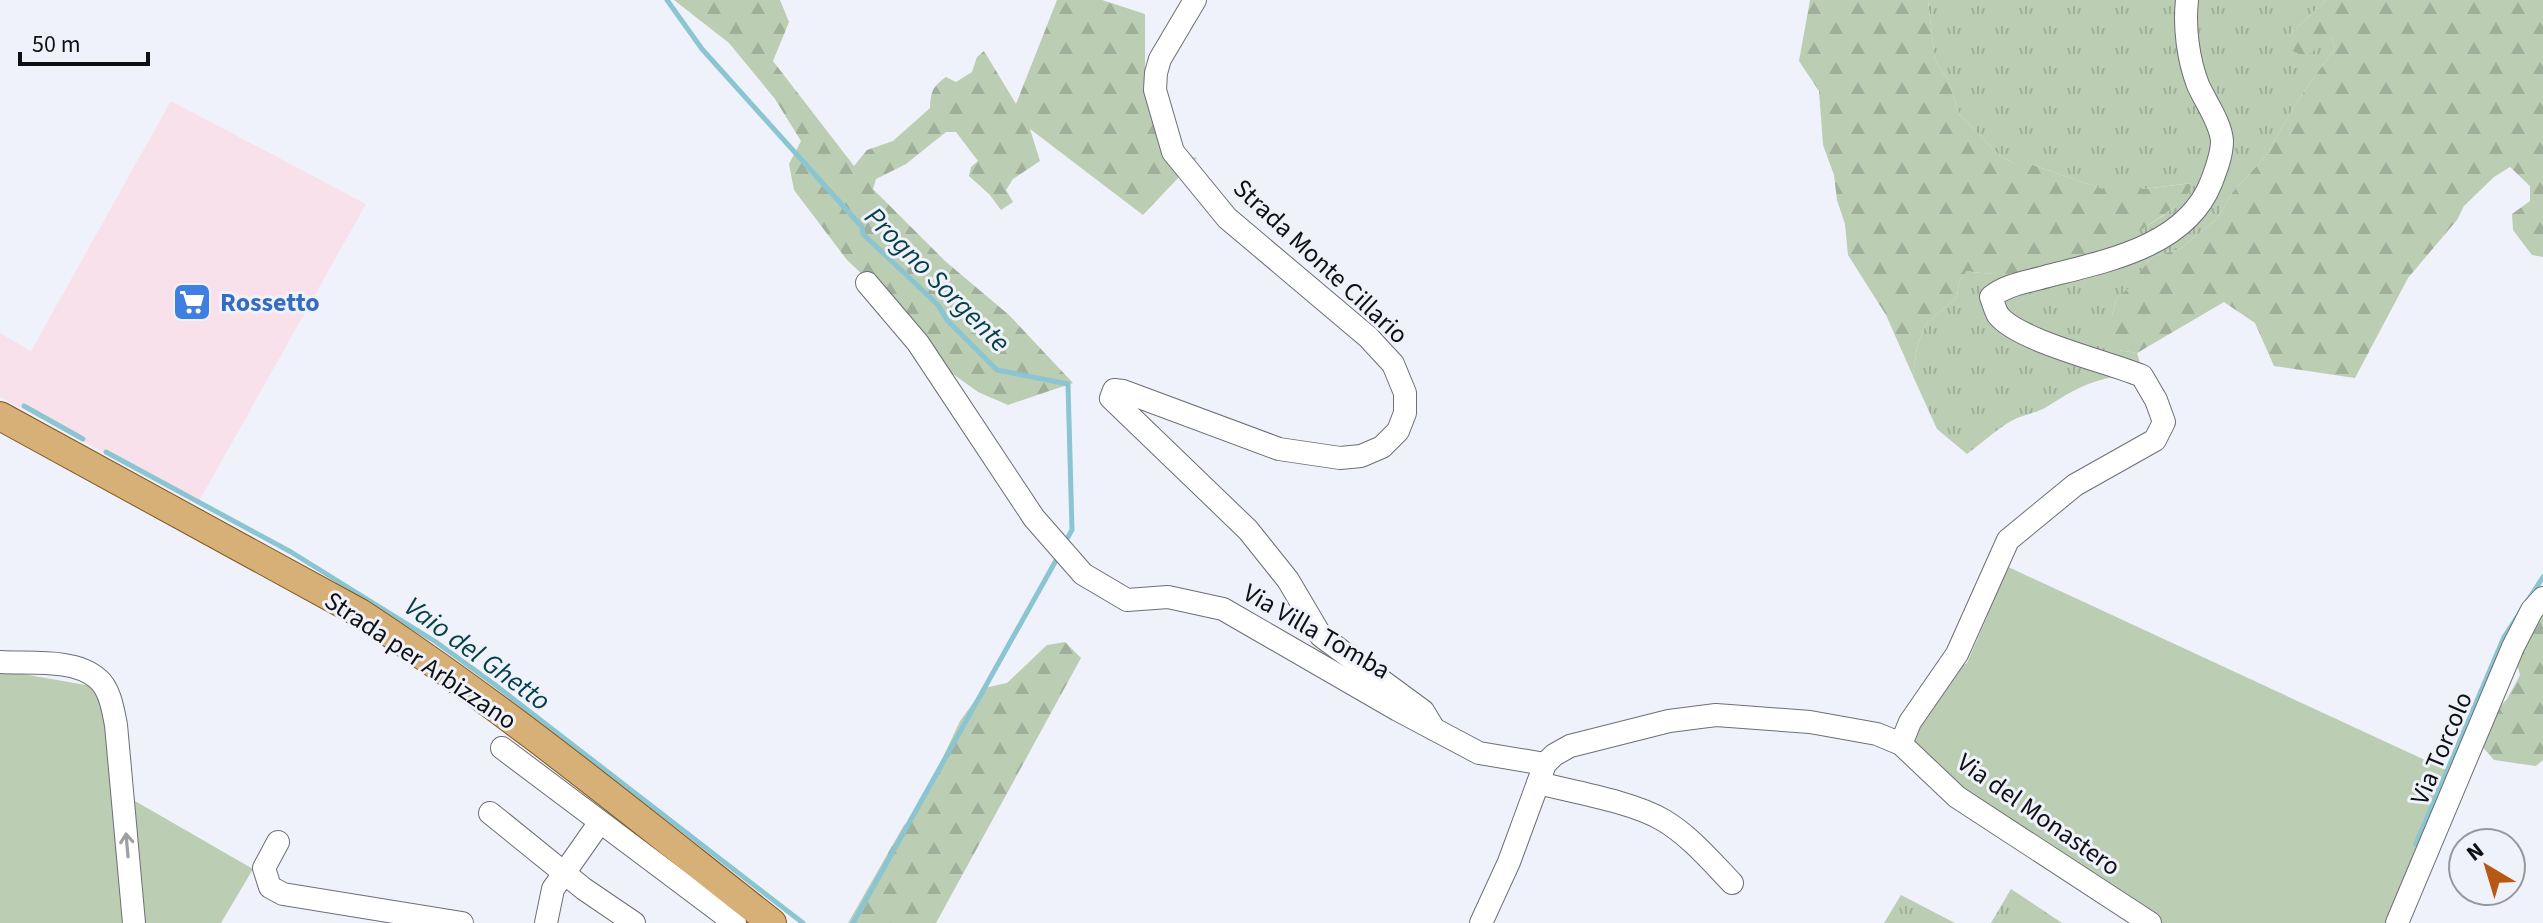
<svg xmlns="http://www.w3.org/2000/svg" width="2543" height="923" viewBox="0 0 2543 923" font-family="'Source Sans 3',sans-serif">
<defs>
<pattern id="grass-tufts" width="24" height="20" patternUnits="userSpaceOnUse" patternTransform="scale(2)"><rect width="24" height="20" fill="#bbcdb3"/><path d="M3 7l-1-3M5 7V3M7 7l1-3M15 17l-1-3M17 17v-4M19 17l1-3" fill="none" stroke="#a0af99"/></pattern>
<pattern id="forest-firs" width="22" height="20" patternUnits="userSpaceOnUse" patternTransform="scale(2)"><rect width="22" height="20" fill="#bbcdb3"/><path d="M5 1l3.5 6h-7zM16 11l3.5 6h-7z" fill="#a0af99"/></pattern>
</defs>
<rect width="100%" height="100%" fill="#eff2fa"/>
<path fill="#f9e1eb" d="M171,101l195,103 -168,299 -198,-106v-64l31,18z"/>
<g fill="url(#grass-tufts)">
<path d="M1928,0h398l-37,35 43,3 3,10 -39,55 -31,54 -33,36 -15,26 -37,30 -29,8 -22,32 -12,9 -5,17 6,35 19,3 6,20c-43,4 -59,10 -95,33 -10,7 -24,8 -35,14 -16,9 -31,23 -46,34l-30,-25 -24,-53 4,-30 9,-22 31,-27 2,-15 8,-11c28,5 58,2 86,-4 30,-6 134,-52 138,-84l-48,6h-40l-76,-26h-13l-14,-7 -41,-42 -10,-32 -14,-22z"/>
<path d="M2011,889l51,34h-71z"/>
<path d="M1901,895l54,28h-71z"/>
</g>
<g fill="url(#forest-firs)">
<path d="M674,0h106l9,22 -16,39 81,105 13,-16 26,-9 37,-33c1,-16 2,-21 16,-31l10,5 16,-10 5,-15 7,-6 32,53 41,-104h45l43,14v68l32,71 20,5 -54,57 -113,-86 10,32 -27,18 -7,11 7,12 -12,8 -11,-15 -21,-19 2,-9 7,-6 -22,-29h-10l-40,32 -30,15 -3,10 72,72 64,54 64,68 -65,22 -30,-13 -25,-18 -23,-22 -33,-45 -50,-47 -53,-70 -5,-26 12,-23 -26,-42 -46,-56z"/>
<path d="M1810,0h118l7,60 14,22 10,32 41,42 14,7h13l76,26h40l49,-6c-3,15 -20,26 -33,35 -53,38 -127,65 -192,53l-8,11 -2,15 -31,27 -9,22 -4,30 -27,-61 -38,-60 -3,-31 -8,-24 -3,-25 -11,-30 -4,-54 -20,-30z"/>
<path d="M2326,0h217v257l-11,-2 -19,-25 -1,-16 18,-13v-15l-20,-19 -16,10 -30,29 -7,14 -49,58 -53,100 -81,-12 -19,-43 -31,-21 -87,51 -19,-3 -14,-12v-17l8,-6 5,-17 12,-10 22,-31 29,-8 37,-30 15,-26 33,-36 31,-54 39,-55 -3,-10 -27,19 -14,-7 -2,-15z"/>
<path d="M2543,604v156l-7,6 -42,-6 -15,-17 8,-23 20,-21 13,-24 -8,-29z"/>
<path d="M1065,642l16,16 -145,265h-88l56,-98 12,-10 44,-94 24,-33 23,-5 40,-38z"/>
</g>
<g fill="#bbcdb3">
<path d="M2004,565l449,208 -60,150h-243l-151,-98 -85,-76 -1,-18 43,-62 11,-6 20,-46v-9z"/>
<path d="M0,670l97,17 38,114 118,68 -32,54h-221z"/>
</g>
<g fill="none" stroke-linecap="round" stroke-linejoin="round">
<g stroke="#8bc5d1" stroke-width="5">
<path d="M667,0l35,49 160,178 1,7 75,71 9,15 50,50 71,14 4,146 -7,12"/>
<path d="M24,406l59,33"/>
<path d="M106,452l185,100 145,90 58,42 309,239"/>
<path d="M2416,844l88,-207 39,-60"/>
<path d="M853,923l206,-368"/>
</g>
<defs>
<g id="minor">
<path d="M1195,0l-35,59 -4,14 -1,17 18,62 54,66 141,119 25,27 12,29v20l-7,18 -16,16 -21,9 -21,2 -61,-9 -156,-58 -9,-1 -3,8 137,132 40,50 33,56 102,75 11,18"/>
<path d="M867,283l51,60 116,175 49,56 44,26 41,-3 55,12 175,101 81,43 66,11"/>
<path d="M0,662c29,2 75,-4 98,17 12,10 15,31 18,46l18,198"/>
<path d="M1901,744l9,-22 47,-68 51,-114 67,-55 80,-45 9,-18 -8,-22 -14,-24c-33,-14 -124,-35 -144,-61 -3,-5 -5,-13 -7,-18 16,-13 37,-15 57,-21 59,-15 138,-30 163,-93 5,-13 11,-28 11,-42 -1,-18 -17,-40 -24,-56 -10,-26 -14,-58 -11,-85"/>
<path d="M502,748l233,175"/>
<path d="M1538,783c36,9 95,19 125,37 27,16 48,41 69,63"/>
<path d="M490,813l94,76 50,34"/>
<path d="M278,842l-14,26 6,19 13,7 179,29"/>
<path d="M546,923l7,-34 47,-67"/>
<path d="M1481,923l28,-61 36,-98 9,-9 16,-9 99,-25 47,-6 94,7 67,12 24,10 56,53 193,126"/>
<path d="M2397,923l116,-276 19,-37 11,-12"/>
</g>
<path id="major" d="M0,416l360,197c144,94 277,204 412,310"/>
</defs>
<use href="#minor" stroke="#6c6f76" stroke-width="24"/>
<use href="#major" stroke="#80561a" stroke-width="30"/>
<use href="#minor" stroke="#fff" stroke-width="22"/>
<use href="#major" stroke="#d7b078" stroke-width="28"/>
</g>
<defs><path id="oneway-shaft" d="M-6 0H5M1.5-3L5.5 0L1.5 3" fill="none" stroke-width="1.6" stroke-linecap="round" stroke-linejoin="round" transform="scale(2)"/></defs>
<use stroke="#9f9fa1" href="#oneway-shaft" transform="translate(127 845) rotate(-95)"/>
<defs>
<symbol id="supermarket-square" viewBox="-11 -11 22 22"><rect x="-9" y="-9" width="18" height="18" rx="4" fill="#3f7fe0" stroke="#eff2fa"/><path d="M-6-5.5h2.5l.6 2H6L4.5 2H-2.5L-4.4-4H-6ZM-1.5 3.2a1.3 1.3 0 1 0 .1 0ZM3 3.2a1.3 1.3 0 1 0 .1 0Z" fill="#fff"/></symbol>
</defs>
<g fill-rule="evenodd">
<use href="#supermarket-square" x="170" y="280" width="44" height="44"/>
</g>
<g text-anchor="middle" stroke-width="6" stroke-linejoin="round" paint-order="stroke">
<g font-size="26" fill="#0f1013" stroke="#eff2fa">
<text transform="translate(1321 261) rotate(43)" y="9">Strada Monte Cillario</text>
<text transform="translate(1317 631) rotate(30)" y="9">Via Villa Tomba</text>
<text transform="translate(421 660) rotate(34)" y="9">Strada per Arbizzano</text>
<text transform="translate(2441 748) rotate(-67)" y="9">Via Torcolo</text>
<text transform="translate(2039 814) rotate(35)" y="9">Via del Monastero</text>
</g>
<g font-size="26" font-weight="bold" fill="#366cbe" stroke="#eff2fa" text-anchor="start">
<text x="220" y="311">Rossetto</text>
</g>
<g font-size="28" font-style="italic" fill="#063e47" stroke="#eff2fa">
<text transform="translate(938 279) rotate(45)" y="10">Progno Sorgente</text>
<text transform="translate(478 653) rotate(36)" y="10">Vaio del Ghetto</text>
</g>
</g>
<g transform="translate(2487 867) rotate(322)"><circle r="38" fill="#eff2fa" stroke="#95989e" stroke-width="2"/>
<path d="M0-6L14 30L0 20L-14 30Z" fill="#b95815"/>
<text y="-12" font-size="22" font-weight="bold" text-anchor="middle" fill="#0f1013">N</text>
</g>
<path d="M20 52v12h128v-12" fill="none" stroke="#0f1013" stroke-width="4"/>
<text x="32" y="52" font-size="24" fill="#0f1013" stroke="#eff2fa" stroke-width="6" paint-order="stroke">50 m</text>
</svg>
